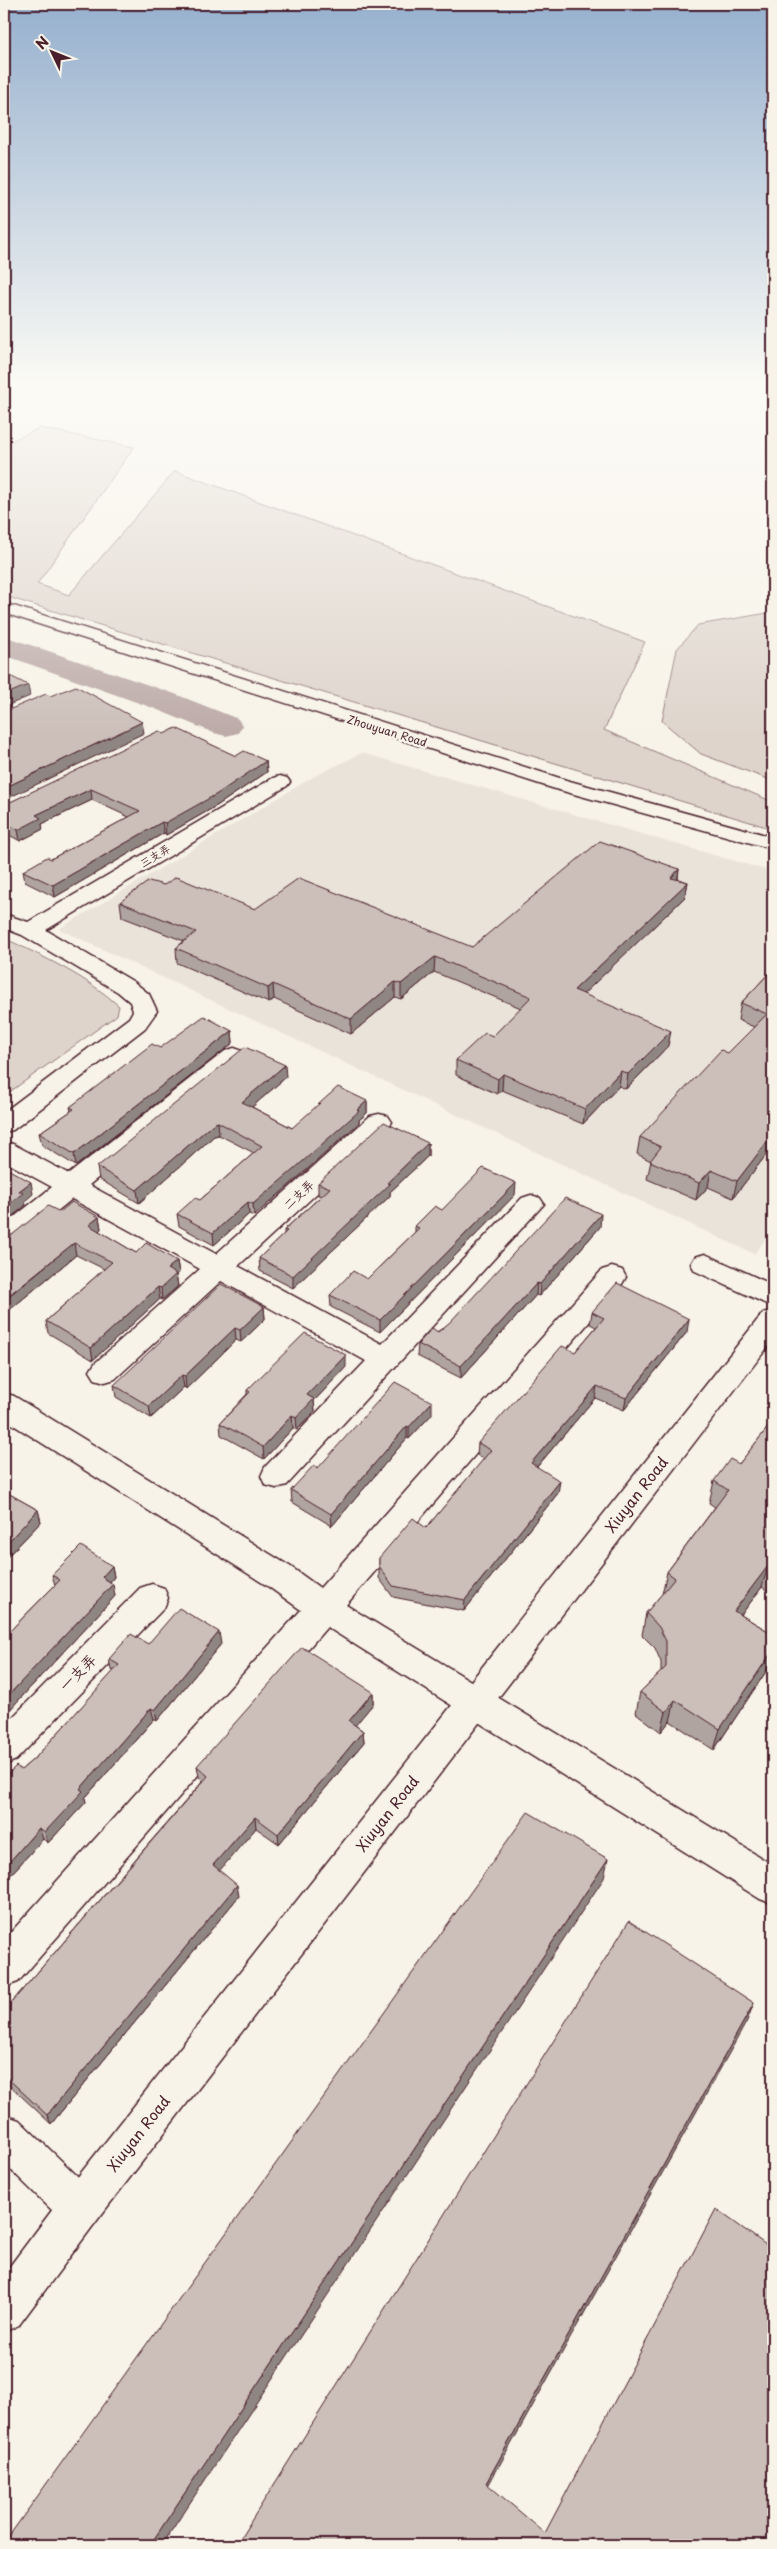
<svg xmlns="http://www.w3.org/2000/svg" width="777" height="2549" viewBox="0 0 777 2549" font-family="'Playpen Sans','LXGW WenKai TC',sans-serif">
<rect width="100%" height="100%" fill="#f7f3e8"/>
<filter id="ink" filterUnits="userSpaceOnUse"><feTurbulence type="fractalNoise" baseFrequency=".02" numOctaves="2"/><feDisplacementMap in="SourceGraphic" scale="10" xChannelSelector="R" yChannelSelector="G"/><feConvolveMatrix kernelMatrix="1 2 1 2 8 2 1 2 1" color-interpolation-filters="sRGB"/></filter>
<g filter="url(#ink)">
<path fill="#eae3da" d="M362,753l411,119v357l-19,25 -695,-325 254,-152z"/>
<g fill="#ded4cc" stroke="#947a7c">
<path d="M40,428l94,19 -97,137 32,11 106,-124 470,171 -41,88 169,72v27l-769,-233v-152z"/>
<path d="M773,612v169l-72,-27 -39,-33 15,-72 21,-24z"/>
<path d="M4,938c40,19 82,38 115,68l-2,9 -113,81z"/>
</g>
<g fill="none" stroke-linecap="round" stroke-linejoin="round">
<path fill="#bcaaa7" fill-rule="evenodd" d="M4,636l171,58 63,25 4,7 -4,7 -12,3 -12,-3 -61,-25 -149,-53z"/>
<defs>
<g id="minor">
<path d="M4,603l562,177 207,57v12l-221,-61 -548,-175z"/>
<path d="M280,776l7,2 3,4 -3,4 -241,144 88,52 15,12 8,17 -12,17 -132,102 -9,2v-20l125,-94 4,-7 -3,-9 -12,-10 -96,-57 -18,-7v-14l24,8 245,-144z"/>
<path d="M234,1048l9,3 3,5 -3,5 -154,124 127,69 154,-138 9,-2 9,2 4,6 -4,6 -150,138 144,78 140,-146 9,-3 9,3 4,6 -257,281 -11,3 -11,-3 -4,-9 4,-9 101,-106 -145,-80 -106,98 -10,3 -10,-3 -5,-8 5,-8 105,-94 -128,-70 -58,47 -10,2v-23l48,-38 -48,-26v-19l9,2 56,30 156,-123z"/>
<path d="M705,1254l68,31v22l-78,-36 -4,-7 4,-7z"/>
<path d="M612,1267l10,3 4,7 -4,7 -276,321 427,260v39l-13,-5 -433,-272 -309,355 -14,5v-47l297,-330 -32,-23 -265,-168v-26l10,3 277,171 29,21 282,-318z"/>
<path d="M152,1584l12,4 4,10 -4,10 -148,152 -12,5v-39l136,-138z"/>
<path d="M4,2115l15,5 76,73 6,15 -6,15 -15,6 -15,-6 -61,-60z"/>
</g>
<path id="major" d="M773,1310v30l-678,883 -76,102 -15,7v-58l61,-81 698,-880z"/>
</defs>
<use href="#minor" stroke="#4a1f2b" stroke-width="3"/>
<use href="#major" stroke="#4a1f2b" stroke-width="3"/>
<use href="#minor" fill="#f7f3e8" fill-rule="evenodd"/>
<use href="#major" fill="#f7f3e8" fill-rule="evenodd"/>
</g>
<g fill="#afa49f" stroke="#4a1f2b">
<path d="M164,734l72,22 30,5 1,11 -49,33 -52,30 -2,-2 -109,64 -30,-15 -2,-11 28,-12 78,-42 -37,-17 -50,24 1,5 -23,12 -16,-9v-27z"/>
<path d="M679,869l-1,10 10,3 -3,15 -102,97 85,52 -42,43 -7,-3 -36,38 -81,-34 -5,4 -41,-19v-15l37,-24 28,-28 -87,-36 -33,27 -6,-2 -44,37 -77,-35 -5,4 -92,-40 -1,-15 8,-7 -62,-24 -2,-15 44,-17 91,24 217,38z"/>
<path d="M773,969v177l-40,52 -25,-11 -12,13 -49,-21 4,-18 -14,-7 3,-17 88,-84 26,-26 -16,-7 3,-17z"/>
<path d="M232,1031l1,12 -157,123 -34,-21 -3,-12 32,-22 -1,-4 90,-59z"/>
<path d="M286,1077l-34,30 40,21 75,-27v12l-8,7v3l-67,60 -38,33 -5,-2 -35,31 -35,-19 -2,-12 23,-14 54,-47 -35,-18 -5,1 -75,67 -40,-24 -2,-12z"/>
<path d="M428,1143v13l-38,36v4l-97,92 -33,-17 -1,-13 25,-24v-4l37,-34 -3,-1v-12z"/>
<path d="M515,1195l-135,137 -49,-25 -1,-12 37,-16 48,-47v-6l27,-16z"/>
<path d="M60,1212l39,5 2,12 -2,2 37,22 41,8 2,12 -3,2 2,11 -16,14 -2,-1 -67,61 -45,-27 -2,-12 58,-52 -28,-14 -69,57 -3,-2v-73l8,-2z"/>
<path d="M600,1227l-61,69 -3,-1 -75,83 -44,-22 1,-12z"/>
<path d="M264,1307l1,12 -24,23 -5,-2 -50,49 -2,-2 -33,31 -35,-21 -2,-12z"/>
<path d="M592,1312l95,20 -63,78 -29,-12 -58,69 21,26 -94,118 -71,-14 -14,-19v-20l47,-30 58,-69 -7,-4 1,-12 97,-91 21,-25 -6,-3z"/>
<path d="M346,1367l-32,34 1,10 -18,19 -4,-2 -29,31 -43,-24 -1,-12 27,-29v-4z"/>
<path d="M432,1414l-23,25 -2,-1 -75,88 -40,-24 -1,-12 27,-22z"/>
<path d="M773,1421v174l-11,-8 -21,28 32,19v27l-59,89 -44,-29 -9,11 -25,-19 4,-21 21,-20v-10l-6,-14 -13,-13 4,-22 16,-19 5,-22 48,-65 -6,-4 5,-22 25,-17z"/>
<path d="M4,1491l34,19 3,12 -34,35 -3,-1z"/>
<path d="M112,1566l2,11 -4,5 5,14 -111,120v-79l51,-52 -3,-10z"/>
<path d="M148,1644h73l-64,77 -3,-2 -69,79 1,4 -38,41 -5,-4 -39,43v-104l17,-8 16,-14 77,-85 -3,-1 -2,-11z"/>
<path d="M373,1692v12l-18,21 8,6 1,11 -85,102 -23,-16 -37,42 20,26 -188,228 -47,-44v-69l199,-230 -4,-4 -2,-11z"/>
</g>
<g fill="#8f8682" stroke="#4a1f2b">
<path d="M28,685l2,11 -26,11v-12z"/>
<path d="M142,722l2,11 -140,67v-12z"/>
<path d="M266,761l1,11 -49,33 -52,30 -1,-12z"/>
<path d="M91,789l1,11 -50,24 1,5 -23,12 -2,-11 18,-15z"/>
<path d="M162,822l2,11 -109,64 -2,-12z"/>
<path d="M679,869l-2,14 -6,-5z"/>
<path d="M688,882l-3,15 -113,108 2,-15z"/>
<path d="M435,957l-1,15 -33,27v-15z"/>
<path d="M395,982v15l-44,37v-15z"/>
<path d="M273,984l1,15 -5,4 -1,-15z"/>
<path d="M232,1031l1,12 -157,123 -2,-12z"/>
<path d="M671,1031l-3,15 -42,43 2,-15z"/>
<path d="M285,1065l1,12 -43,38 -1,-13z"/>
<path d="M621,1071l-2,15 -36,38 2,-15z"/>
<path d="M503,1074l-1,16 -5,4 1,-15z"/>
<path d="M367,1101v12l-8,7v3l-67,60 -38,33 -1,-12z"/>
<path d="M218,1122l1,13 -5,1 -75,67 -2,-13 76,-66z"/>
<path d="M773,1134v12l-40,52 4,-17z"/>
<path d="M428,1143v13l-38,36v4l-97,92v-12l94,-93z"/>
<path d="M711,1170l-3,17 -12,13 3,-17z"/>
<path d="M31,1182l2,12 -8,7 1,4 -22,18v-15l15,-17z"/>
<path d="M516,1183l-1,12 -135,137v-12z"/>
<path d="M248,1202l1,12 -35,31 -1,-12z"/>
<path d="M601,1214l-1,13 -61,69 1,-12z"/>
<path d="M99,1217l2,12 -10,9 -2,-13z"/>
<path d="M74,1243l2,12 -69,57 -3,-12z"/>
<path d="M177,1261l2,12 -3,2 2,11 -16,14 -1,-12 6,-19z"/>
<path d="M537,1283l-1,12 -75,83v-12z"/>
<path d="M158,1287l2,12 -67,61 -2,-12z"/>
<path d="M264,1307l1,12 -24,23 -1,-12z"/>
<path d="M689,1319l-2,13 -63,78 2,-12z"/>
<path d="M235,1328l1,12 -50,49 -1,-13z"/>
<path d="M346,1355v12l-32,34 1,10 -18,19 -1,-12 11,-23z"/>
<path d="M182,1375l2,12 -33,31 -2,-12z"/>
<path d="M597,1386l-2,12 -65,77 1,-12z"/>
<path d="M432,1402v12l-23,25v-12z"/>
<path d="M292,1415l1,13 -29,31 -1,-12z"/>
<path d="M407,1426v12l-75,88 -1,-12z"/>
<path d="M560,1481l-2,12 -94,118 1,-11z"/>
<path d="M38,1510l3,12 -34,35 -3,-11z"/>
<path d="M112,1566l2,11 -10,12 -2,-12z"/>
<path d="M768,1566l-6,21 -34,45 6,-21z"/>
<path d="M113,1584l2,12 -111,120v-16z"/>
<path d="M219,1632l2,12 -64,77 -2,-11z"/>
<path d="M773,1650v11l-59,89 6,-21z"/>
<path d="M373,1692v12l-24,29v-12z"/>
<path d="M675,1700l-5,21 -9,11 5,-20z"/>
<path d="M151,1708l3,11 -69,79 1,4 -38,41 -3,-11 35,-43z"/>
<path d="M363,1731l1,11 -85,102 -1,-10z"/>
<path d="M255,1817l1,11 -41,48 -2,-11z"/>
<path d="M39,1828l4,11 -39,43v-14z"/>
<path d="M608,1859l-4,19 -442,667h-12z"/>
<path d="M237,1885l2,11 -188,228 -4,-9z"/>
<path d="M754,2003l-7,18 -263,472 2,-10z"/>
</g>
<g fill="#ccbfb9" stroke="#4a1f2b">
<path d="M4,673l24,12 -24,10z"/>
<path d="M76,686l66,36 -138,66v-76l42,-18 4,2z"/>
<path d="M176,728l60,28 8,-5 22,10 -49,33 -52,29 -3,-1 -109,63 -30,-14 24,-14 4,2 89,-48 -49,-22 -55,26 5,3 -23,12 -14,-8v-17l155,-74 5,3z"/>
<path d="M600,841l79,28 -8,9 17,4 -114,108 97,41 -43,43 -7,-3 -36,38 -82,-35 -5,5 -42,-19 29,-27 8,3 38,-39 -96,-40 -34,27 -6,-2 -44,37 -78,-35 -5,4 -92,-40 20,-16 -76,-30 29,-21 15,4 12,-8 79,32 44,-31 173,69z"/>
<path d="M773,969v165l-36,47 -26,-11 -12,13 -49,-22 11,-14 -21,-10 81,-87 7,3 39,-39 -26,-11z"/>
<path d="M204,1016l28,15 -158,123 -35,-21 35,-24 -4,-2 82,-63 8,4z"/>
<path d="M245,1047l40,18 -43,37 50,26 46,-41 29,14 -10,9 2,1 -67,60 -39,33 -5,-2 -35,31 -36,-19 18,-16 5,2 62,-54 -44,-24 -5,2 -76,66 -40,-23z"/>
<path d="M384,1122l44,21 -41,40 3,1 -97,92 -34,-18 28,-27 -3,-1 46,-42 -12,-5z"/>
<path d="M4,1167l27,15 -12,9 4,2 -19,15z"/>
<path d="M483,1168l33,15 -136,137 -50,-25 23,-24 14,8 52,-51 -4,-2 20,-20 7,4z"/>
<path d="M565,1198l36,16 -61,70 -3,-1 -76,83 -43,-22 14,-16 6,4 12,-10z"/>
<path d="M72,1202l27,15 -10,8 47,28 10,-10 31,18 -10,8 9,5 -15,14 -3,-1 -67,61 -45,-27 66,-59 -38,-19 -70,56v-46l2,-2 -2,-1v-13l8,-2 36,-29 12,6z"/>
<path d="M617,1283l72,36 -63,79 -29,-12 -66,77 29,18 -95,119 -72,-14 -14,-20v-8l34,-40 13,10 65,-78 -13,-7 84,-97 13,6 29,-34 -12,-6z"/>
<path d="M221,1284l43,23 -24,23 -5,-2 -50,48 -3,-1 -33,31 -35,-21z"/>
<path d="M305,1333l41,22 -39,40 7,4 -18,19 -4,-3 -29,32 -43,-24 30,-31 -3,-2z"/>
<path d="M395,1382l37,20 -23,25 -2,-1 -76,88 -40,-24 23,-25 4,3z"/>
<path d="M773,1421v148l-5,-3 -34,45 39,23v16l-53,79 -45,-29 -9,12 -26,-20 26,-25v-26l-7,-14 -13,-14 29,-35 -8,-6 61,-82 -14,-9 16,-22 9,5z"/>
<path d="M4,1491l34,19 -34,36z"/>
<path d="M81,1546l31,20 -10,11 11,7 -109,116v-63l56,-57 -8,-5z"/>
<path d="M179,1608l40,24 -64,78 -4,-2 -71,81 3,2 -38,41 -6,-4 -35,40v-90l12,-12 5,4 16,-14 82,-91 -10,-6 22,-25 17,10z"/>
<path d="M302,1647l71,45 -24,29 14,10 -85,103 -23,-17 -42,48 24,20 -190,230 -43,-40v-64l204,-235 -11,-10z"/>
<path d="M528,1812l80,47 -458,686h-146v-2z"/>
<path d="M629,1921l125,82 -268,480 59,50 171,-324 57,41v295h-537z"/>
</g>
</g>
<linearGradient id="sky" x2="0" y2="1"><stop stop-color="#96b0ce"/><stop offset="0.52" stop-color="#fbfaf5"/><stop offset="1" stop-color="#fbfaf5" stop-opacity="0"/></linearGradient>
<rect width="777" height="737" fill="url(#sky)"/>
<g text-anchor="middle" stroke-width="5" stroke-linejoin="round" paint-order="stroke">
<g font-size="11" fill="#4a1f2b" stroke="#f7f3e8">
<text transform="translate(387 731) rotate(17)" y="4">Zhouyuan Road</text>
<text transform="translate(155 856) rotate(-31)" y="4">三支弄</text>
</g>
<g font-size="12" fill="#4a1f2b" stroke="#f7f3e8">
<text transform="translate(299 1195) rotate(-43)" y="4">二支弄</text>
</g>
<g font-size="15" fill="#4a1f2b" stroke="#f7f3e8">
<text transform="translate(637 1495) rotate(-52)" y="5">Xiuyan Road</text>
<text transform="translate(78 1673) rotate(-45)" y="5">一支弄</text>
<text transform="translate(388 1814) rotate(-52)" y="5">Xiuyan Road</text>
<text transform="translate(139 2134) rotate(-52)" y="5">Xiuyan Road</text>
</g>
</g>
<rect width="777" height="2549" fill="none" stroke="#f7f3e8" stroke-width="20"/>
<rect x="10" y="10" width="757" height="2529" fill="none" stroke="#4a1f2b" stroke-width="2" filter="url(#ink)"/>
<g transform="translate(52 52) rotate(313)" stroke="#f7f3e8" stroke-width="4" paint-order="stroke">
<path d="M0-4L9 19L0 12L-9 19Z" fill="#4a1f2b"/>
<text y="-8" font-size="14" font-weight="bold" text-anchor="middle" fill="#4a1f2b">N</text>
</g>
</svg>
